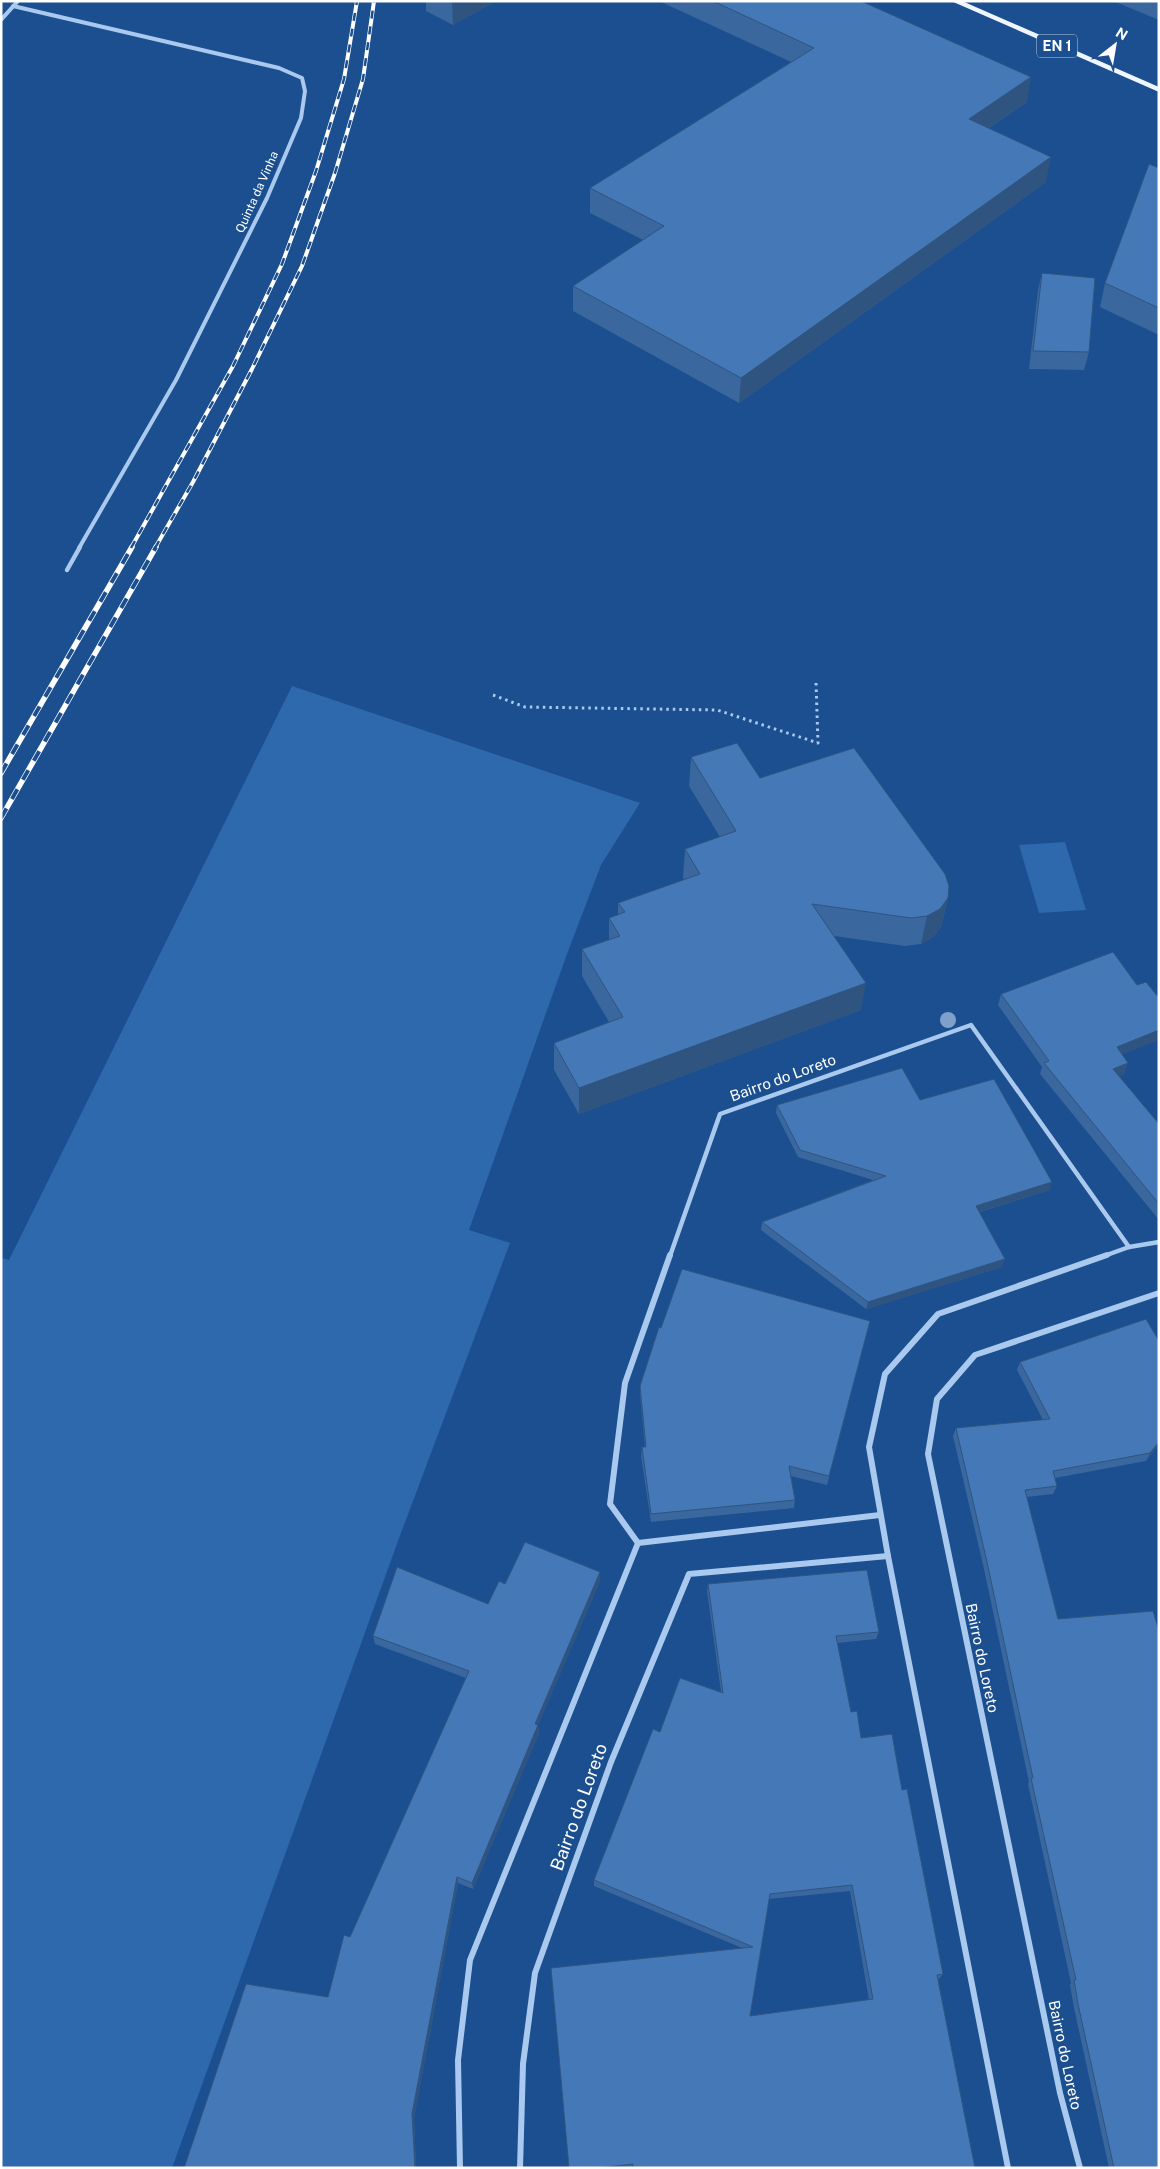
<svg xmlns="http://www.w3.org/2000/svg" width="1160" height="2169" viewBox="0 0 1160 2169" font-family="'Public Sans',sans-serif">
<rect width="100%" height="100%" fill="#1b4f8f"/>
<g fill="#2e69ad">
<path d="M292,686l348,117 -39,62 -34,89 -98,276 41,13 -112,298 -226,627h-171v-910l8,2z"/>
<path d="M1065,842l21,68 -47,3 -20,-68z"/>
</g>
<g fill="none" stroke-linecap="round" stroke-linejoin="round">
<path stroke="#a9c9ee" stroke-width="3" stroke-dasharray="2.5 4" stroke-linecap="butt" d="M493,695l32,12 192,3 101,33 -2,-61"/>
<g stroke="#a9c9ee" stroke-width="4">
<path d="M13,6l266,62 23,10 3,13 -4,27 -34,80 -91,182 -97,168"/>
<path d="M1,20l17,-19"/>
</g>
<g stroke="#a9c9ee" stroke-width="4.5">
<path d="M67,570l13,-23"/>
<path d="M670,1256l50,-142 251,-89 158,222"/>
<path d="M1104,1256l25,-9 30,-5"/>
</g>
<g stroke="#a9c9ee" stroke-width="6">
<path d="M670,1255l-45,128 -15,121 28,39 242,-28"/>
<path d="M460,2168l-2,-108 12,-100 168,-417"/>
<path d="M520,2168l3,-104 12,-91 76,-211 78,-188 199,-18"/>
<path d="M1008,2168l-120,-612 -19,-109 16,-73 53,-60 169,-59"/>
<path d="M1080,2168l-20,-75 -132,-639 9,-55 38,-44 184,-62"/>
</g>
<path fill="#f0f6ff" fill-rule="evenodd" d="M951,1h11l197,86v5z"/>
<defs>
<g id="rail-far1">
<path d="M131,548l102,-182 49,-102 34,-93 28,-92 13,-78"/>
<path d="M155,548l38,-66 59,-113 50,-103 33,-93 28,-94 11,-78"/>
</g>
<g id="rail">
<path d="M1,773l131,-226"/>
<path d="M1,818l155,-271"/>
</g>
</defs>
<use href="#rail-far1" stroke="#fff" stroke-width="4"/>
<use href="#rail" stroke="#fff" stroke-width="5.5"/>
<use href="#rail-far1" stroke="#1b4f8f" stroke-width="2.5" stroke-dasharray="8" stroke-linecap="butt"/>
<use href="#rail" stroke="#1b4f8f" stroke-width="4" stroke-dasharray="11" stroke-linecap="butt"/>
</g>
<circle fill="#7ea0ca" cx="948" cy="1020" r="8"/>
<g fill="#3a679d" fill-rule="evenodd">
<path d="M426,1h70l-43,24 -27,-14z"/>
<path d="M659,1h202l166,101 -38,26 57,54 -307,221 -166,-92v-25l70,-46 -53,-27v-25l201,-126z"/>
<path d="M1113,1h46v19z"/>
<path d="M1159,168v167l-59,-28 5,-24z"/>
<path d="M1042,273l47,79 -5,18 -55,-1 9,-79z"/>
<path d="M691,757l69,21 188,120 -7,29 -8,10 -12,7 -16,2 -71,-10 27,74 -282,104 -25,-44v-27l55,-21 -27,-46v-27l27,-9v-22l9,-3v-12l66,-23 -1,-3 2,-28 35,-12 -31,-51z"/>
<path d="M1001,994l121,60 2,20 -5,2 40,48v96l-119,-146 2,-7 -44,-62z"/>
<path d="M920,1100l130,90 -71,22 23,55 -136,42 -105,-79 1,-8 111,-42 -75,-23 -22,-44 1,-8z"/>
<path d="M870,1321l-43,164 -36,-9 4,24 -1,8 -143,14 -10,-66 1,-9h3l-5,-52v-9l21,-58z"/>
<path d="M1159,1341v104l-13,16 -91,17 2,8 -4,8 -26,3 132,671h-50l-35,-160 -4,-23 1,-2 -43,-199 1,-2 -45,-213 -31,-133 3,-8 87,-8 -26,-50 3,-8z"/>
<path d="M600,1581l-62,144 1,8 -66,156 -15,-6 -44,235 2,50h-232l144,-171 22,-60 116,-259 -91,-34 -2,-8 115,-32z"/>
<path d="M708,1584l171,48 -3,7 -39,4 14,69 10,26 41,52 41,184 -4,5 -1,1 37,188h-406l173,-220 -148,-62v-6l66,-148 61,-40 -14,-101zM850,1891l19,109 -119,16 19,-117z"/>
</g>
<g fill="#305480">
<path d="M452,1h44l-43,24z"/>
<path d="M1031,77l-4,25 -62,42 4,-25z"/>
<path d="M1051,157l-5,25 -307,221 2,-25z"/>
<path d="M948,898l-7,29 -8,10 -12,7 6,-28z"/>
<path d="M866,983l-5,27 -282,104v-26z"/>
<path d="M1159,1030v10l-46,18 4,-11z"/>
<path d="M1128,1063l-4,11 -15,6 4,-11z"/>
<path d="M1052,1182l-2,8 -76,23 2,-7z"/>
<path d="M1005,1259l-3,8 -136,42 2,-7z"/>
<path d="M1159,1442v3l-13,16 4,-8z"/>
<path d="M600,1572v9l-62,144 1,8 -66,156 -1,-6 63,-159z"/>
<path d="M457,1877l1,6 -44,235 2,50h-1l-3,-54z"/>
</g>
<g fill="#4478b7" stroke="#305480" fill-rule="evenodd">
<path d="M713,1h148l170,76 -62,42 82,38 -310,221 -168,-92 91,-60 -74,-38 224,-140z"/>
<path d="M1149,164l10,4v140l-54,-25z"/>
<path d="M1042,273l53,5 -6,74 -56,-1z"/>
<path d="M737,743l23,35 94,-30 91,126 4,12 -1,12 -8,11 -13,7 -16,2 -99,-14 54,79 -287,105 -25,-45 69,-26 -41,-68 38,-13 -11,-18 16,-6 -7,-9 82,-29 -15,-25 51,-18 -45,-74z"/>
<path d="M1113,952l24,33 9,-3 13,16v32l-42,17 11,16 -15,6 46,55v80l-115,-141 5,-2 -48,-67z"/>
<path d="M902,1068l18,32 74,-21 58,103 -76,24 29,53 -137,43 -106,-80 124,-46 -86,-26 -23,-45z"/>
<path d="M682,1269l188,52 -41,155 -40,-10 6,34 -144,14 -9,-67h4l-6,-61 19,-59 2,1z"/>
<path d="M1146,1319l13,22v101l-9,11 -97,18 4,15 -32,4 33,129 95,-8 6,20v537h-45l-36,-164 -4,-24h2l-45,-202h2l-46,-216 -31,-134 94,-9 -30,-57z"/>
<path d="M525,1542l75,30 -65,152 3,1 -66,158 -15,-6 -45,237 3,54h-231l62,-184 82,13 16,-62 6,2 119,-266 -96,-35 24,-69 91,37 11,-23 6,3z"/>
<path d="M867,1570l12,62 -43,4 15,76 6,-1 4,27 31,-4 10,56 5,-1 36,185 -6,1 38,193h-342v-4l-34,4h-30l-18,-200 202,-21 -159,-67 59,-151 7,3 20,-54 43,15 -15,-109zM852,1885l21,114 -123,17 20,-122z"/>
</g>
<g text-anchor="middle" stroke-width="4.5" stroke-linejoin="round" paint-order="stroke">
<g font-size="12" fill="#fff" stroke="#1b4f8f">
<text transform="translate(257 192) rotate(-66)" y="4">Quinta da Vinha</text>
</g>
<rect fill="#1b4f8f" stroke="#bbcadd" stroke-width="1" x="1037" y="34.5" width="40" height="23" rx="4"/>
<g font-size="14" font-weight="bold" fill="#fff">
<text x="1057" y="51">EN 1</text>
</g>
<g font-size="15" fill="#fff" stroke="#1b4f8f">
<text transform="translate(783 1078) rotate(-20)" y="5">Bairro do Loreto</text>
<text transform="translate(982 1658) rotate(78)" y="5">Bairro do Loreto</text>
<text transform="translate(1065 2055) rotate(78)" y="5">Bairro do Loreto</text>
</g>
<g font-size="18" fill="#fff" stroke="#1b4f8f">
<text transform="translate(579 1807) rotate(-70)" y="6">Bairro do Loreto</text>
</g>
</g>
<rect width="1160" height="2169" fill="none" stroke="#ffffff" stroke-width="5"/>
<g transform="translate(1115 45) rotate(31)" stroke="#1b4f8f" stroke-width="4" paint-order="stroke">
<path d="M0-4L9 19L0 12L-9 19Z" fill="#ffffff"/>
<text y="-8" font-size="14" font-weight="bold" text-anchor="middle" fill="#ffffff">N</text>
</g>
</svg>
